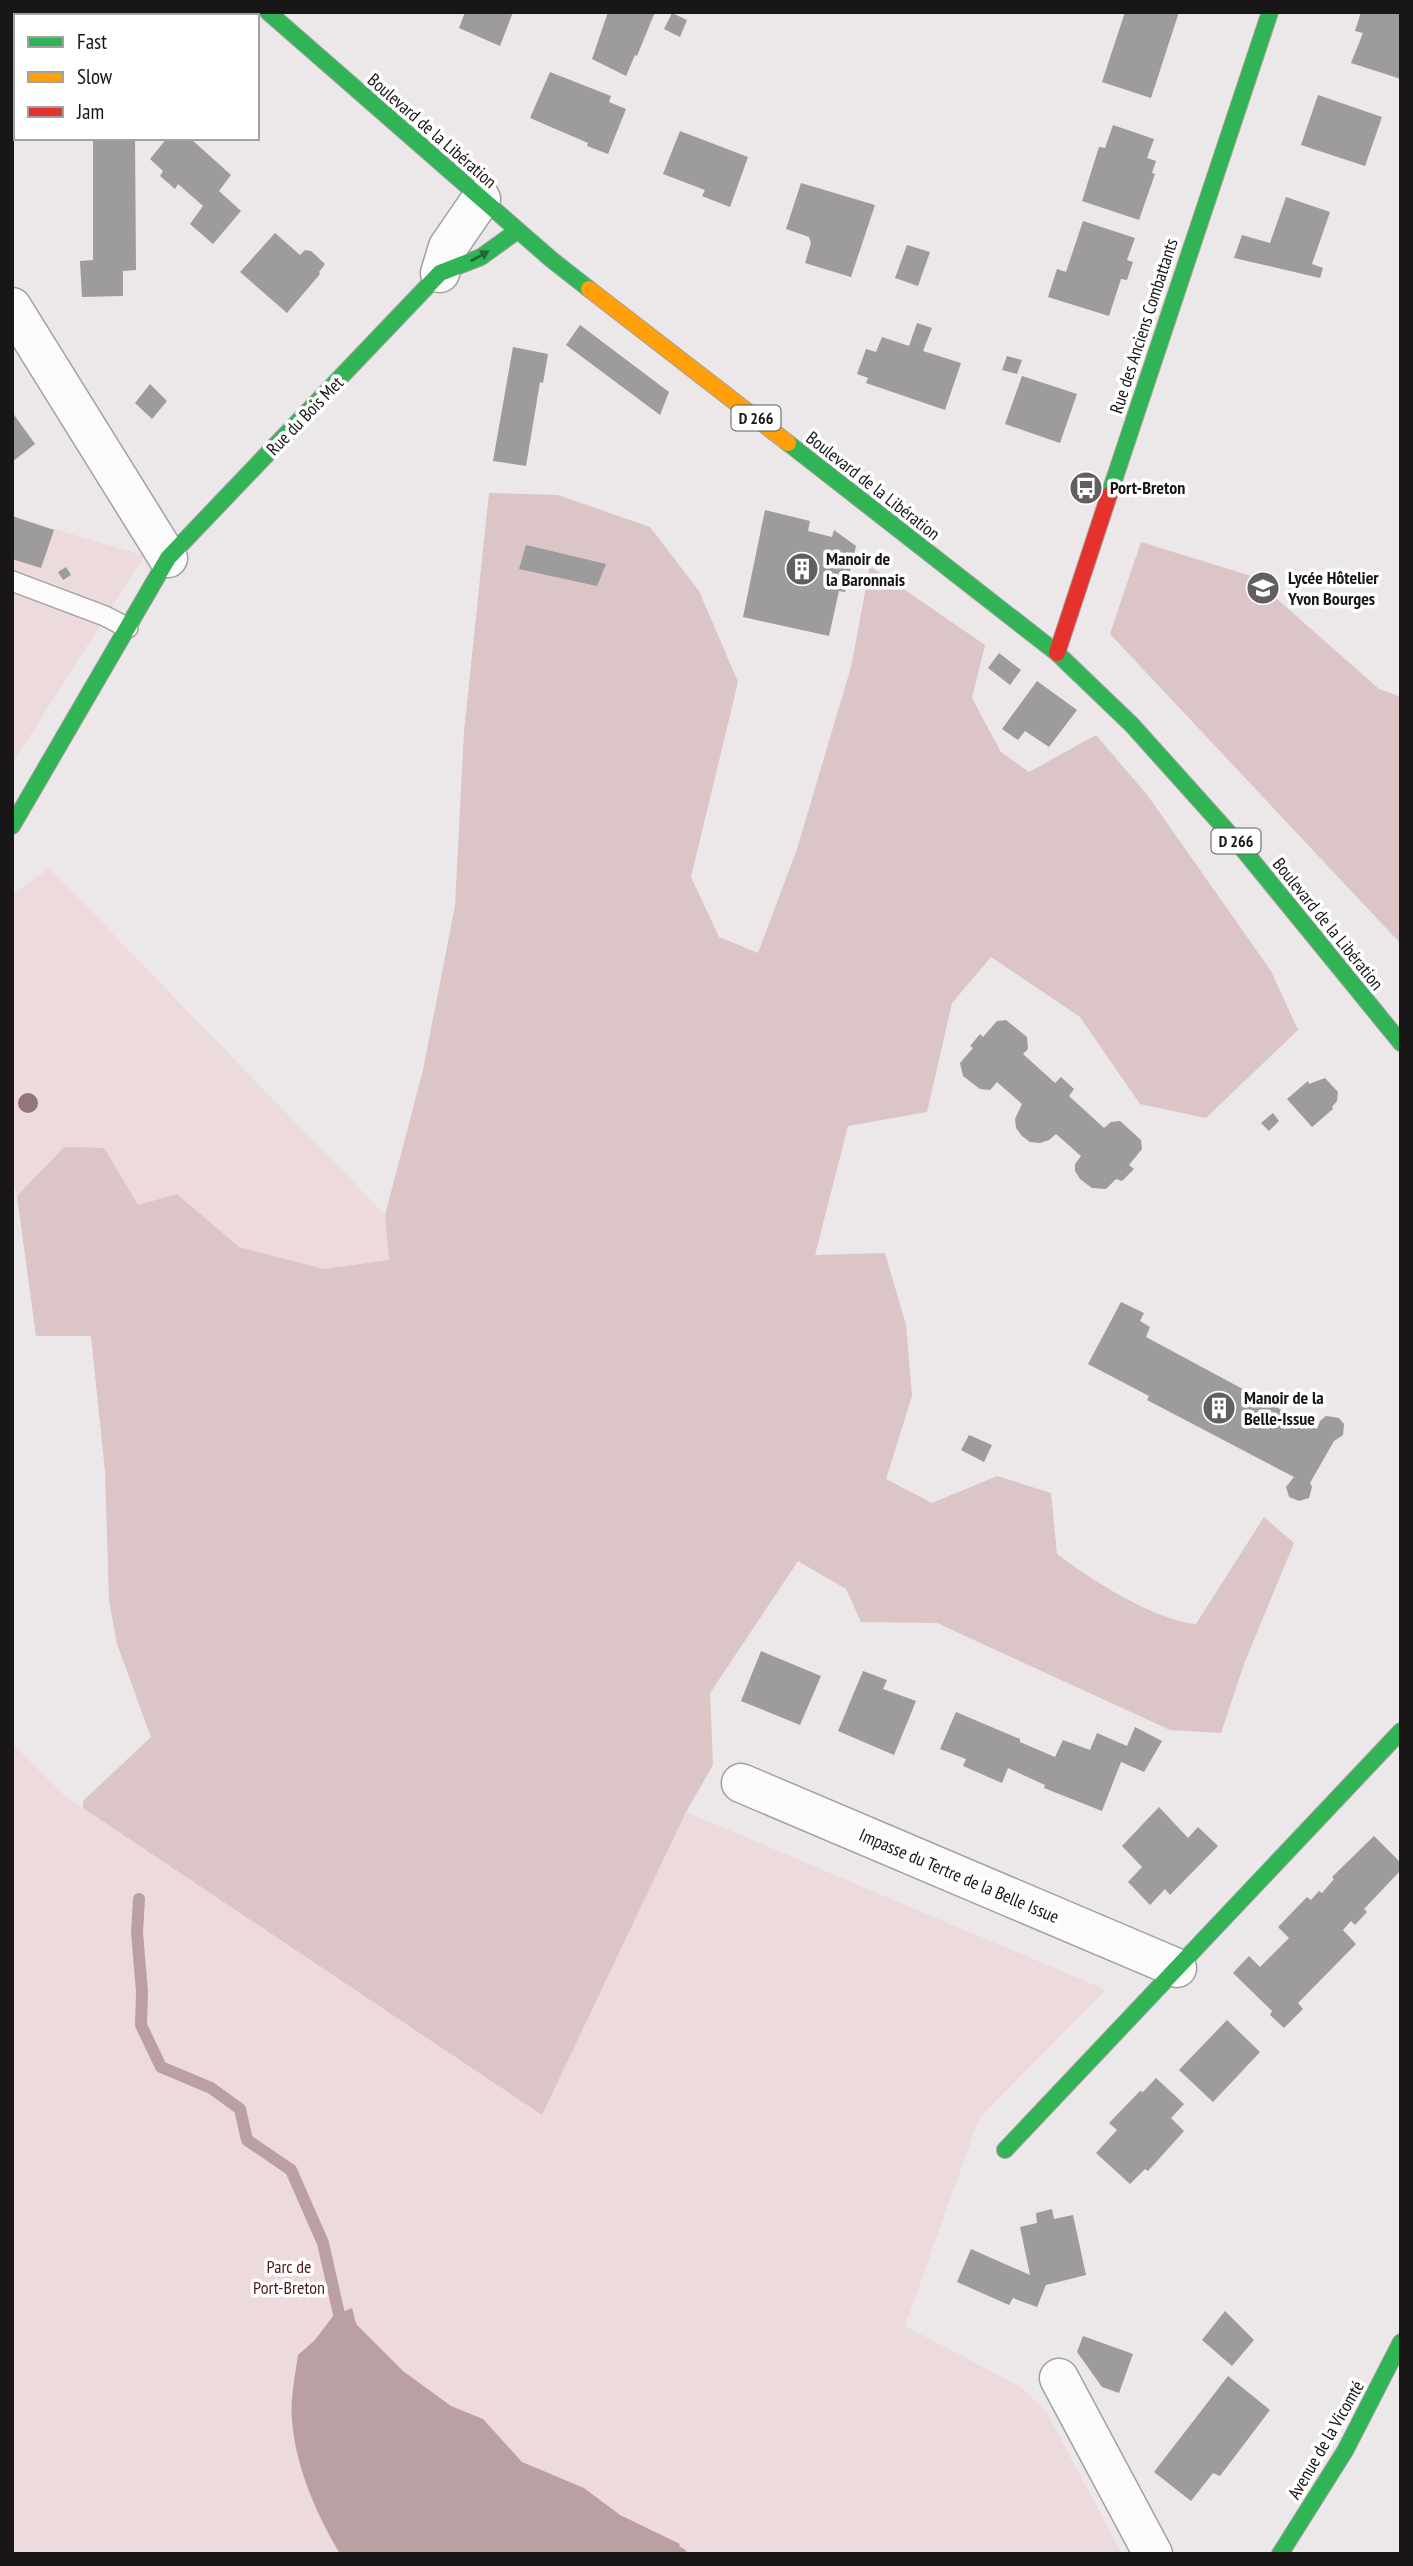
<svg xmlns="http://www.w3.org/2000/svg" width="1413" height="2566" viewBox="0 0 1413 2566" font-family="'PT Sans Narrow',sans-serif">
<rect width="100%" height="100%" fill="#ece7e8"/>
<g fill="#eddadc">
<path d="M12,516l132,40 -132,208z"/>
<path d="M49,868l336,347 4,45 -65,9 -85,-22 -62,-53 -39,11 -74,-58 -47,49 -5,-20v-281z"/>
<path d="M12,1743l53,53 477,319 144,-303 420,178 -127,128 -74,208 116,61 26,26 75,141h-1110z"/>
</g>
<g fill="#dbc5c6">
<path d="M489,493l69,2 92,32 49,64 39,91 -47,195 28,60 39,16 39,-104 54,-182 19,-101 115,79 -13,53 29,54 28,20 67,-37 52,61 123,175 27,59 -92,88 -66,-14 -60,-87 -89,-60 -39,46 -25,109 -79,14 -33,129 70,-2 21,72 6,71 -26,83 46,24 65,-27 54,17 6,61c33,25 98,67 139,70l68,-107 30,26 -50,121 -23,69 -51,-3 -233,-107 -76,-1 -15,-33 -48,-28 -88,132 3,72 -27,47 -144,303 -459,-307v-7l68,-64 -34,-93 -8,-44 -4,-129 -14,-135h-55l-19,-140 47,-49 40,1 34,57 39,-11 62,53 85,22 65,-9 -4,-45 38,-145 32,-164 9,-174z"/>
<path d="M1141,542l110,34 128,113 22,8v247l-291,-310z"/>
</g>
<path fill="#baa0a3" d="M352,2308l4,16 47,47 48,35 32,13 39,43 62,26 36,27 60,29 -5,10h-335c-24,-41 -44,-86 -48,-133 -2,-21 3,-45 6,-66l17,-15 18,-24z"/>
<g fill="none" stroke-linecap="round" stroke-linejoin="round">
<g stroke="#baa0a3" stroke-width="12">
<path d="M139,1899l-2,33 5,60 -1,33 20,42 50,21 29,21 7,31 44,30 32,73 16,71 12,12"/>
<path d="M662,2544l19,10"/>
</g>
</g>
<g fill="#9d9b9b">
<rect x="63" y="12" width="25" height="4"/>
<path d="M465,12h48l-13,34 -41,-18z"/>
<path d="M608,12h47l-18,44 -2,-1 -9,21 -34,-17z"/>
<path d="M1125,12h54l-28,86 -49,-16z"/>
<path d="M1361,12l40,2v65l-50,-16 12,-30 -8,-2z"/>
<path d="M672,13l15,7 -7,17 -16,-8z"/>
<path d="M550,72l61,24 -2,6 17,7 -18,45 -21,-8 1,-3 -58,-25z"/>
<path d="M1318,95l64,22 -17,49 -64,-21z"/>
<path d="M1113,125l41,14 -7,19 9,3 -4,12 3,1 -16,46 -57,-19 17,-54 6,1z"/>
<path d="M680,131l68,26 -18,50 -28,-11 3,-6 -42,-16z"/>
<path d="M93,138h42l1,132 -13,1v25l-41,1 -2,-36 13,-1z"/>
<path d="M167,138h23l41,37 -12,16 22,20 -28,33 -23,-20 13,-18 -25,-22 -3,5 -15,-13 3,-5 -13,-12z"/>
<path d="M801,183l74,22 -24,72 -46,-14 6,-20 -2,-6 -23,-8z"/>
<path d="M1286,197l44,15 -18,52 11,4 -3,10 -86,-20 8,-23 28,8z"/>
<path d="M1083,221l52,17 -8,22 6,2 -6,18 -6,-1 -12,37 -61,-19 9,-28 9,3z"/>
<path d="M275,233l25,22 5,-5 6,1 14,13 -6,8 1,2 -33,39 -47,-41z"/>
<path d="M907,245l23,7 -12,34 -23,-8z"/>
<path d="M917,323l15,5 -9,23 38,12 -16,47 -79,-27 2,-5 -11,-4 9,-25 10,3 6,-15 27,9z"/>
<path d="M580,325l89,67 -9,23 -94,-70z"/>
<path d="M513,347l35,7 -5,29 -3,-1 -14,84 -33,-5z"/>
<path d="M1007,356l15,4 -5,14 -15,-4z"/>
<path d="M1022,376l55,18 -17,49 -55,-19z"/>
<path d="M150,384l17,17 -15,18 -17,-16z"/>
<path d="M12,412l23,32 -23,18z"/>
<path d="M765,510l45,11 -2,10 24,6 2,-7 22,16 -11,46 -6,-1 -10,45 -86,-19z"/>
<path d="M12,516l42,14 -13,38 -29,-9z"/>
<path d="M526,545l80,19 -9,22 -78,-17z"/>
<path d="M66,567l5,8 -8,5 -5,-8z"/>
<path d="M999,653l22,17 -11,15 -22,-17z"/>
<path d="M1037,681l40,29 -28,37 -24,-16 -7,9 -16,-11z"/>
<path d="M1006,1020l21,17 1,12 -5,5 32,29 6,-6 13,12 -5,7 35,32 7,-6 9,-1 21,19 1,9 -13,16 5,4 -12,12 -6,-2 -10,10 -14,-1 -12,-9 -5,-8v-7l6,-8 -25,-22 -7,6 -9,3 -10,-1 -8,-6 -6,-8 -1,-9 7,-15 -25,-22 -7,8 -10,-1 -17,-13 -3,-13 13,-15 -3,-2 10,-12 3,3 14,-16z"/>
<path d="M1325,1078l13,14 -1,9 -5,6 1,2 -21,18 -25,-28 21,-18 1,3z"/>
<path d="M1273,1113l6,8 -10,10 -8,-8z"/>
<path d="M1121,1302l23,11 -4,8 10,6 -4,10 171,92 3,-8 6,-5 13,2 5,6 -1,11 -9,6 -24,42 2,4 -3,11 -10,3 -10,-4 -3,-10 8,-10 -147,-77 2,-4 -61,-32z"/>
<path d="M969,1435l23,10 -8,17 -23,-12z"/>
<path d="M761,1651l60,25 -21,49 -59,-24z"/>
<path d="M863,1671l24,9 -4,9 33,12 -22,54 -56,-24z"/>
<path d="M956,1712l64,27v3l35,15 8,-17 27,10 7,-17 30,13 8,-19 27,14 -18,31 -23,-10 -19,49 -58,-23 1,-3 -37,-17 -6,15 -39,-17 3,-7 -26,-10z"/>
<path d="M1159,1807l29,31 10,-11 20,19 -48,49 -5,-6 -15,16 -22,-23 14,-15 -20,-21z"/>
<path d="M1374,1836l27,27v7l-37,39 3,3 -12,13 -4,-4 -8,9 13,14 -58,59 5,6 -19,19 -14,-13 2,-4 -39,-38 16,-17 11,11 29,-29 -11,-11 29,-30 4,3 8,-9 3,2 12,-14 -2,-2z"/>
<path d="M1227,2020l33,32 -47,50 -34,-32z"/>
<path d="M1156,2078l28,26 -13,14 13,13 -36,40 -3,-2 -15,15 -34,-31 21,-23 -8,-7 31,-32 3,1z"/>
<path d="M1052,2209l2,10 19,-4 13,60 -40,10 -9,22 -24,-9 -4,7 -52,-23 14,-33 59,26 -10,-48 17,-4 -1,-10z"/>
<path d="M1225,2311l29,29 -22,26 -30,-26z"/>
<path d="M1083,2336l50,18 -14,39 -17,-6 -25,-35z"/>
<path d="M1228,2376l42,34 -50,66 -7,-3 -22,28 -37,-29z"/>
</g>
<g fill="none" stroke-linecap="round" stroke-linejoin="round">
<defs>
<path id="lane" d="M12,581l93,35 23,12"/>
<g id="street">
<path d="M440,273l8,-26 33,-48"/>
<path d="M12,307l156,251"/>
<path d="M741,1783l436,185"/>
<path d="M1059,2378l94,176"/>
</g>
<g id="fast">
<path d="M268,12l284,248 37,29"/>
<path d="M788,443l269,210 75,72 105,117 164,201"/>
<path d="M1109,495l161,-483"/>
<path d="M12,826l156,-268 272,-285 41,-16 36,-26"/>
<path d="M1005,2150l396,-419"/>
<path d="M1280,2554l65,-103 56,-109"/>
</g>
<path id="slow" d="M589,289l199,154"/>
<path id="jam" d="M1057,653l52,-158"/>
</defs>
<use href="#lane" stroke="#a3a0a0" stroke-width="22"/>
<use href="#street" stroke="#a3a0a0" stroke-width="41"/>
<use href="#fast" stroke="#a3a0a0" stroke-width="18"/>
<use href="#slow" stroke="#a3a0a0" stroke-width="18"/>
<use href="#jam" stroke="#a3a0a0" stroke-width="18"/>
<use href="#lane" stroke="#fcfbfc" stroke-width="19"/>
<use href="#street" stroke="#fcfbfc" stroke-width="38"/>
<use href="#fast" stroke="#30b455" stroke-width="16"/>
<use href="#slow" stroke="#ff9f0a" stroke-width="16"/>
<use href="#jam" stroke="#e5322d" stroke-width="16"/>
</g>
<circle fill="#92767b" cx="28" cy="1103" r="10"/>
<defs><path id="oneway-solid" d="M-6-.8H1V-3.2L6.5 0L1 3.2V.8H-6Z" transform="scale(1.75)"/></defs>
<use fill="#246536" href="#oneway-solid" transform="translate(480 256) rotate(-29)"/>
<defs>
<symbol id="bus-disc" viewBox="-11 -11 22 22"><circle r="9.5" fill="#625f60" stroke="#fff"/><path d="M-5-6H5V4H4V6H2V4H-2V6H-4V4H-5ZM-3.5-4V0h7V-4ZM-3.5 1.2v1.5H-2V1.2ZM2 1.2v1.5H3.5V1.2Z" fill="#fff"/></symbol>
<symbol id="building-disc" viewBox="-11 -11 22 22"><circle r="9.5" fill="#625f60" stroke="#fff"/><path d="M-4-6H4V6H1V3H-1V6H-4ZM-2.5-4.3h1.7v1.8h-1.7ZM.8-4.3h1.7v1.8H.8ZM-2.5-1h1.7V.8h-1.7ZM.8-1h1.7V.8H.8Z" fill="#fff"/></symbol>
<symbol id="school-disc" viewBox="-11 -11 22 22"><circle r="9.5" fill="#625f60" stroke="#fff"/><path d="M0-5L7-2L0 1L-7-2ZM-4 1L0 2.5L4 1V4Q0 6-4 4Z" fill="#fff"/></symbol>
</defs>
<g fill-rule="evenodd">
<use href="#bus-disc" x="1067" y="469" width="38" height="38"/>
<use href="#building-disc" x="783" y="550" width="38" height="38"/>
<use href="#school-disc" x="1244" y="569" width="38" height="38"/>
<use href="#building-disc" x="1200" y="1389" width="38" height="38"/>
</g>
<g text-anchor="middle" stroke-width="7" stroke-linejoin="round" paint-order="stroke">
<g fill="#fff" stroke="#5d5c5c" stroke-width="2">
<rect x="731.5" y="405.5" width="49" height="25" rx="5"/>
<rect x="1211.5" y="828.5" width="49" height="25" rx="5"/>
</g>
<g font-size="16" font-weight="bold" fill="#181616">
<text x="756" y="424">D 266</text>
<text x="1236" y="847">D 266</text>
</g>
<g font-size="18" fill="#181616" stroke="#fff">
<text transform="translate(432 131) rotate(41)" y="6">Boulevard de la Libération</text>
<text transform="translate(1144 326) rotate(-72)" y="6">Rue des Anciens Combattants</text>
<text transform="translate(305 416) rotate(-46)" y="6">Rue du Bois Met</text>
<text transform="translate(873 486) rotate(38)" y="6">Boulevard de la Libération</text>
<text transform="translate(1328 924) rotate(51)" y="6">Boulevard de la Libération</text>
<text transform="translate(959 1876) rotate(23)" y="6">Impasse du Tertre de la Belle Issue</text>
<text transform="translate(1326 2440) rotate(-60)" y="6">Avenue de la Vicomté</text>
</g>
<g font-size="18" font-weight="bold" fill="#181616" stroke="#fff" text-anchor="start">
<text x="1110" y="494">Port-Breton</text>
<text x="826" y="565">Manoir de<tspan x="826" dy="21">la Baronnais</tspan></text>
<text x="1288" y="584">Lycée Hôtelier<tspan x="1288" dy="21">Yvon Bourges</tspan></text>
<text x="1244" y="1404">Manoir de la<tspan x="1244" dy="21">Belle-Issue</tspan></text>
</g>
<g font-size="18" fill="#491a21" stroke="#fff">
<text x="289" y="2273">Parc de<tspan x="289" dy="21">Port-Breton</tspan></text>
</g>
</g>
<rect width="1413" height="2566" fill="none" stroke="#181616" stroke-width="28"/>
<rect x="14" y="14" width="245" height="126" fill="#ffffff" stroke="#a3a2a2" stroke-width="2"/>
<rect x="28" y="37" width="35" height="10" fill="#30b455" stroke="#a3a2a2" stroke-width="2"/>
<text x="77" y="49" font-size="21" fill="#181616">Fast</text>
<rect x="28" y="72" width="35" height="10" fill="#ff9f0a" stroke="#a3a2a2" stroke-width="2"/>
<text x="77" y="84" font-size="21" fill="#181616">Slow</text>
<rect x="28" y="107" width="35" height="10" fill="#e5322d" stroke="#a3a2a2" stroke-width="2"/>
<text x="77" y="119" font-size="21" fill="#181616">Jam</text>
</svg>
